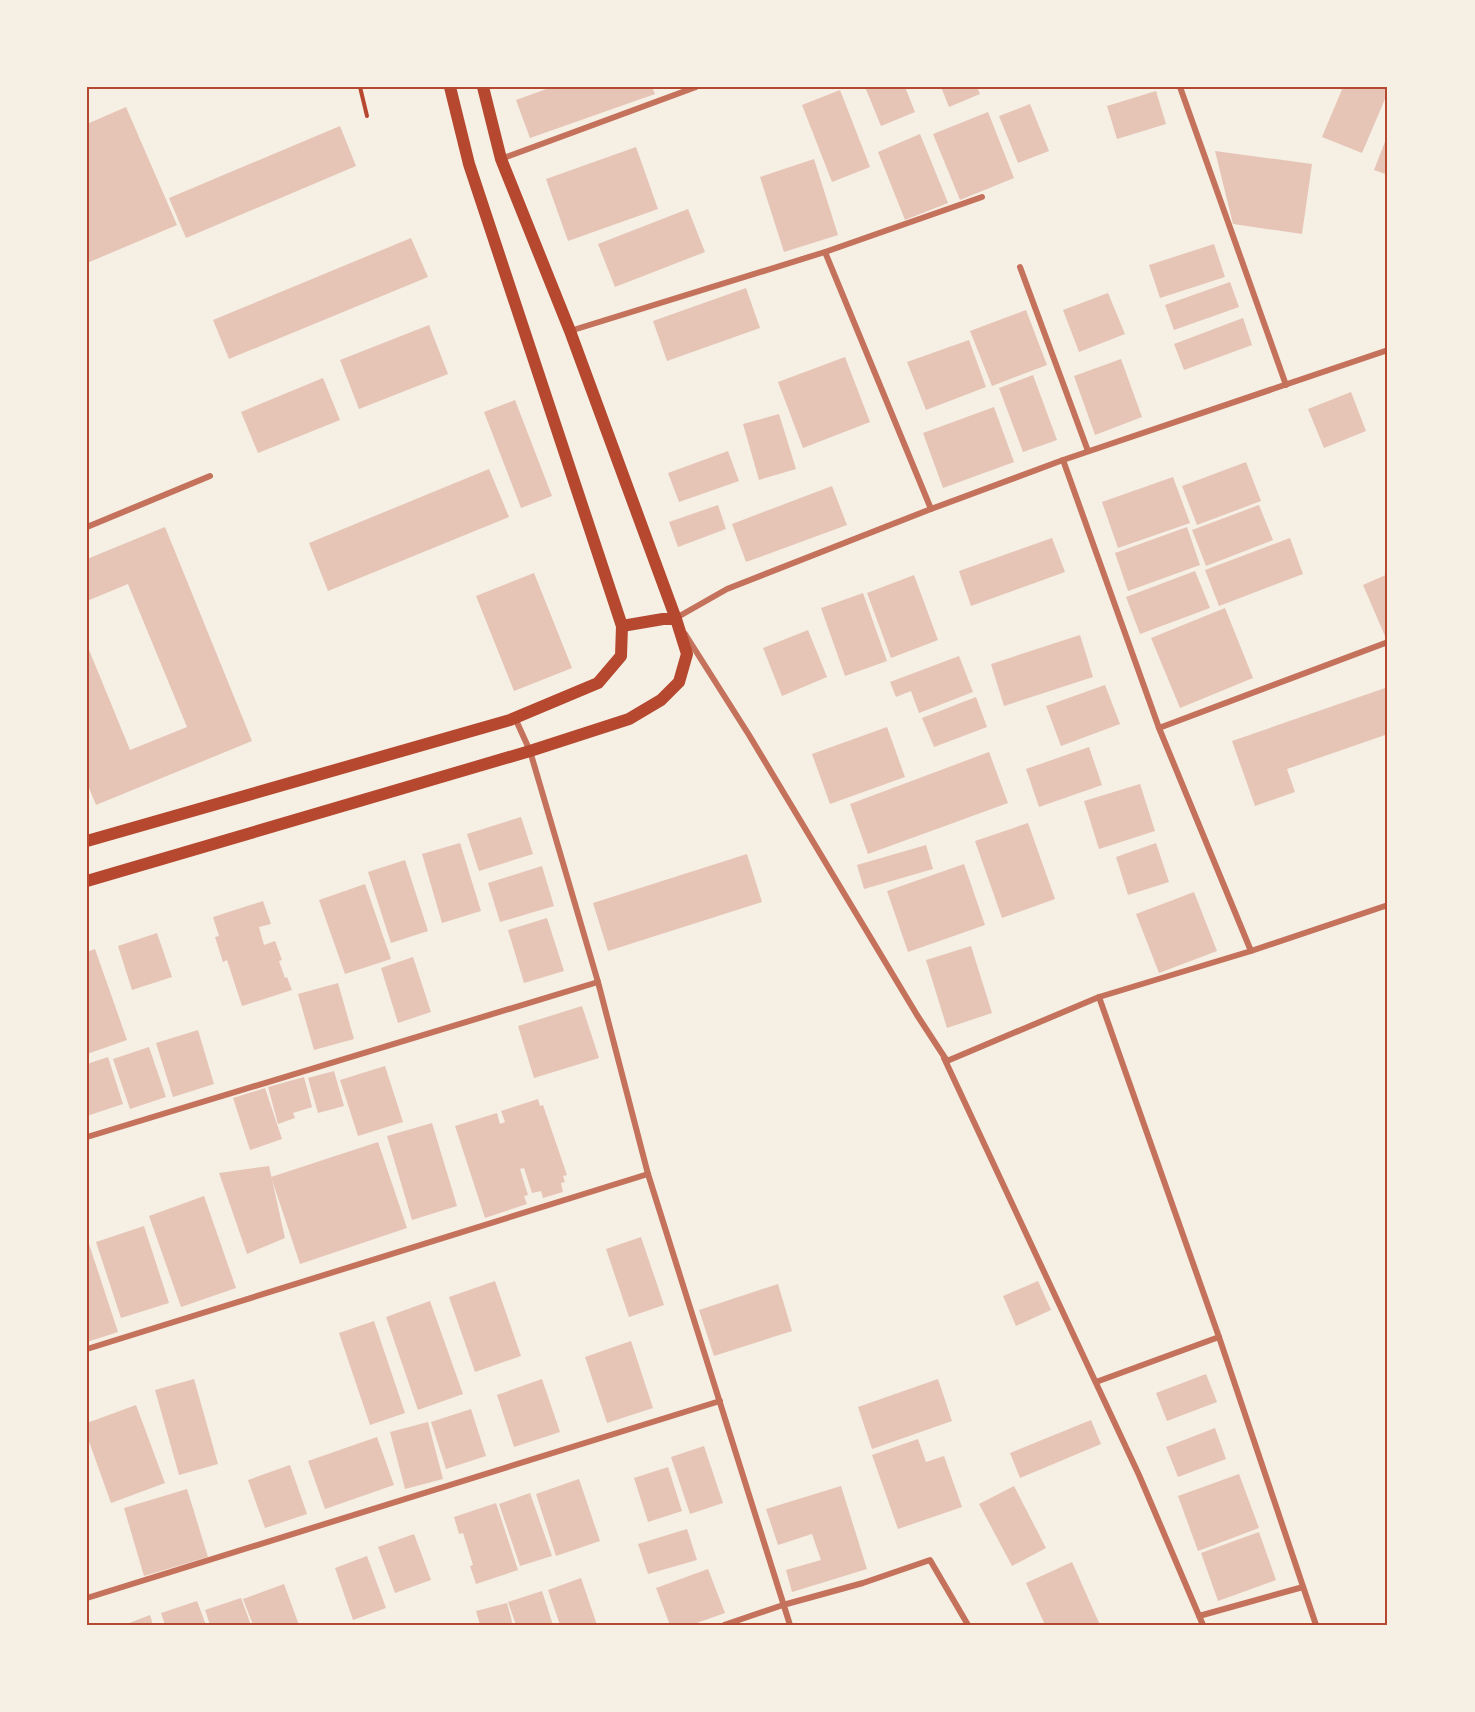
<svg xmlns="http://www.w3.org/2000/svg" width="1475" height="1712" viewBox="0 0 1475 1712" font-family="Signika,sans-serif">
<rect width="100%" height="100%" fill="#f6efe4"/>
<g fill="#e6c5b7">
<path d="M552,87h100l3,7 -125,44 -14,-38z"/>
<path d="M865,87h40l10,25 -34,14z"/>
<path d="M941,87h36l3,7 -31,13z"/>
<path d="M1343,87h45v5l-26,61 -40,-16z"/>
<path d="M840,90l30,77 -38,15 -30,-77z"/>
<path d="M1156,91l10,33 -49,15 -10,-33z"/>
<path d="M1030,104l19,47 -31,12 -19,-47z"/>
<path d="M126,107l51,118 -90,38v-139z"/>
<path d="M988,112l26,66 -54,22 -27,-66z"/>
<path d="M340,126l16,40 -170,72 -17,-40z"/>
<path d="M920,134l28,69 -43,17 -27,-68z"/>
<path d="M1388,134v41l-14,-5z"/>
<path d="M636,147l22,62 -90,32 -22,-62z"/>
<path d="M1215,151l97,13 -10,70 -69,-10z"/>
<path d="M814,159l24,76 -54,17 -24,-75z"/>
<path d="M688,209l17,43 -90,35 -17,-43z"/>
<path d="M411,238l17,39 -199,82 -16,-39z"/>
<path d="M1214,244l11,33 -65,21 -11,-33z"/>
<path d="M1230,282l9,25 -65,23 -9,-25z"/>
<path d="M746,288l14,40 -93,33 -14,-40z"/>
<path d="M1108,293l17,41 -46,18 -16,-42z"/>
<path d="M1026,310l21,55 -55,21 -22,-55z"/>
<path d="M1243,318l9,27 -68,25 -10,-26z"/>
<path d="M429,325l19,49 -89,35 -19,-49z"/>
<path d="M969,340l17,47 -60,23 -19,-48z"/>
<path d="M845,357l25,65 -67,26 -25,-66z"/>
<path d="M1121,359l21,58 -47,18 -21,-59z"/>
<path d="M1033,375l24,65 -34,12 -24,-64z"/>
<path d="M323,378l17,42 -82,33 -17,-41z"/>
<path d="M1351,392l15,39 -42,17 -16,-39z"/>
<path d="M515,400l37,96 -31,12 -37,-96z"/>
<path d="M994,407l20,55 -71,26 -20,-55z"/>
<path d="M779,414l17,55 -37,11 -16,-56z"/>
<path d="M728,451l11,30 -60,21 -11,-29z"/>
<path d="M1246,462l15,39 -64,24 -15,-39z"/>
<path d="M489,469l20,48 -181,74 -19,-48z"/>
<path d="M1173,477l17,46 -72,25 -16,-46z"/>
<path d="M832,486l15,39 -101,37 -14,-38z"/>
<path d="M718,505l8,24 -48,18 -9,-25z"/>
<path d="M1259,505l14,35 -67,26 -14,-36z"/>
<path d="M165,527l87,214 -156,64 -9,-22v-138l43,105 57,-23 -59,-143 -41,17v-42z"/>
<path d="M1187,527l13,38 -72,26 -13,-38z"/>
<path d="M1052,538l13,34 -94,34 -12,-35z"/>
<path d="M1290,538l13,36 -84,32 -14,-36z"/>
<path d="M1195,571l15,37 -70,26 -14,-37z"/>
<path d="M534,573l38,95 -58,23 -38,-95z"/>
<path d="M1388,574v61l-3,1 -22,-51z"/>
<path d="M914,575l24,65 -47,18 -24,-65z"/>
<path d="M863,593l24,68 -42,15 -24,-68z"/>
<path d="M1225,608l28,70 -73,30 -29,-70z"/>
<path d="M808,630l19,47 -45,19 -19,-48z"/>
<path d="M1080,635l13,42 -89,29 -13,-42z"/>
<path d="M959,656l14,36 -54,21 -8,-22 -15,6 -6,-15z"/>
<path d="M1105,685l15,39 -59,22 -15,-40z"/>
<path d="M1388,687v47l-101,35 8,23 -40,14 -23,-65z"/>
<path d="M976,697l11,30 -53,20 -12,-29z"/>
<path d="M887,727l18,50 -75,27 -18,-50z"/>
<path d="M1089,747l13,38 -63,22 -13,-38z"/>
<path d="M989,752l19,51 -140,51 -18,-50z"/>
<path d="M1140,784l15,47 -56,18 -15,-48z"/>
<path d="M521,817l12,37 -54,17 -12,-37z"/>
<path d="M1028,823l27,76 -53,19 -27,-77z"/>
<path d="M460,843l21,68 -39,12 -20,-69z"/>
<path d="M1156,843l13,39 -41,13 -12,-38z"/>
<path d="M926,845l7,24 -69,20 -7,-24z"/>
<path d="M747,854l15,48 -154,49 -15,-48z"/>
<path d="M405,860l23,71 -37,12 -23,-71z"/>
<path d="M964,864l21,61 -77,27 -21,-61z"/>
<path d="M542,866l12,40 -54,16 -12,-39z"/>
<path d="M365,884l26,75 -46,15 -26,-74z"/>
<path d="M1194,892l23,59 -58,22 -23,-59z"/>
<path d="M263,901l8,23 -12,3 5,18 11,-4 7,19 -3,1 6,17 2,-1 5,13 -50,16 -15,-46 -4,2 -8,-25 4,-1 -6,-19z"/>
<path d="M547,918l17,53 -40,12 -16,-53z"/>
<path d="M157,933l15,44 -40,13 -14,-44z"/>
<path d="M971,946l21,67 -45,15 -21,-68z"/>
<path d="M95,949l32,91 -40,14v-102z"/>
<path d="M413,957l18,55 -33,11 -17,-55z"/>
<path d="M338,983l16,56 -40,11 -16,-56z"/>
<path d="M582,1006l17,52 -65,20 -16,-52z"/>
<path d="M198,1030l16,54 -41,13 -17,-54z"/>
<path d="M149,1047l17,50 -36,12 -17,-50z"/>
<path d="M108,1057l15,47 -36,12v-52z"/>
<path d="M385,1066l18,56 -45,14 -18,-56z"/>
<path d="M334,1071l10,35 -26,7 -10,-35z"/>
<path d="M304,1077l8,30 -19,6 2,5 -17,6 -10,-37z"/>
<path d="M265,1088l17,51 -32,11 -17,-52z"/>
<path d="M538,1099l2,7 3,-1 24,70 -4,1 2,6 -4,1 2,9 -20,6 -2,-7 -9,2 -8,-25 -4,1 8,26 -4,1 3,8 -42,14 -30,-92 42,-13 3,11 5,-2 -4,-11z"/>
<path d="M432,1123l25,83 -45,14 -25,-84z"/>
<path d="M378,1142l29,86 -107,36 -29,-87z"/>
<path d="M269,1166l16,72 -38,16 -28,-81z"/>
<path d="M204,1196l32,92 -55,19 -32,-91z"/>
<path d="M144,1226l25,77 -48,15 -25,-76z"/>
<path d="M641,1237l23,68 -35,12 -23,-68z"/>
<path d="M87,1238l31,94 -31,10z"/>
<path d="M495,1281l26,75 -46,16 -26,-75z"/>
<path d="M1038,1281l13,29 -35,16 -13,-30z"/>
<path d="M778,1284l14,47 -78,25 -15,-46z"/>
<path d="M430,1301l33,93 -45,16 -32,-93z"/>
<path d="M374,1321l31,92 -35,12 -31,-92z"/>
<path d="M631,1341l22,67 -46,15 -22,-66z"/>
<path d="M1206,1374l11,28 -50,19 -11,-28z"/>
<path d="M194,1379l24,85 -39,11 -24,-85z"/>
<path d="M542,1379l18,53 -46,15 -17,-52z"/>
<path d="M938,1379l14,42 -80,28 -14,-42z"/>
<path d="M136,1405l29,78 -54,20 -24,-67v-13z"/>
<path d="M471,1409l15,47 -40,13 -15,-47z"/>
<path d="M1091,1420l10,24 -81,34 -10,-25z"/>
<path d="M428,1422l15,57 -38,10 -15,-57z"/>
<path d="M1215,1428l11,31 -48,18 -12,-30z"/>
<path d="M377,1437l17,48 -69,24 -17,-48z"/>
<path d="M918,1439l8,23 18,-6 18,51 -64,22 -26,-74z"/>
<path d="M704,1446l19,57 -33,11 -19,-57z"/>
<path d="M290,1465l17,49 -42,14 -17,-48z"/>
<path d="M668,1467l14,44 -34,11 -14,-44z"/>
<path d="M1239,1474l20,54 -61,23 -20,-55z"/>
<path d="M579,1479l21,62 -44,15 -20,-62z"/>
<path d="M841,1486l26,83 -75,23 -6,-22 35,-10 -9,-26 -34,11 -12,-36z"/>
<path d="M1014,1486l32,62 -34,18 -33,-62z"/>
<path d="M187,1489l21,68 -64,19 -20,-68z"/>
<path d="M530,1493l22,63 -32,10 -21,-62z"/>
<path d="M496,1503l22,67 -42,14 -6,-18 3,-1 -10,-32 -4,1 -5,-17z"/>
<path d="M687,1529l10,31 -49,14 -10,-30z"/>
<path d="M1259,1532l17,48 -58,21 -17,-48z"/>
<path d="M414,1534l17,46 -36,13 -17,-46z"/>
<path d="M367,1556l19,52 -33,12 -18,-52z"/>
<path d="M1072,1562l28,63h-55l-19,-42z"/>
<path d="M708,1569l17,44 -34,12h-21l-14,-37z"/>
<path d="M581,1578l16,47h-37l-12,-35z"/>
<path d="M284,1584l15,41h-46l-10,-26z"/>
<path d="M542,1591l11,34h-37l-8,-23z"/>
<path d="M241,1598l10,27h-41l-5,-15z"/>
<path d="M197,1601l9,24h-41l-4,-12z"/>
<path d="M507,1603l6,22h-33l-4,-14z"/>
<path d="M150,1615l3,10h-29z"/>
</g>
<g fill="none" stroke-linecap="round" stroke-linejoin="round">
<path stroke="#b5482f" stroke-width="4" d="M360,87l7,29"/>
<g stroke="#c5725c" stroke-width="6">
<path d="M1180,87l106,298"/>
<path d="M501,159l195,-72"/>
<path d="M825,252l106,257"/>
<path d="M1020,267l68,184"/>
<path d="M570,331l255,-79 157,-55"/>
<path d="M1063,460l96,268 92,223"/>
<path d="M87,527l123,-51"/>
<path d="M676,618l51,-29 204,-80 132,-49 325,-110"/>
<path d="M685,634l64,101 168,280 30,46 152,-64 152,-46 137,-46"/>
<path d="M515,718l15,33 68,231 50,192 142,451"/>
<path d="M1159,728l229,-86"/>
<path d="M1099,997l120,340 97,288"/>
<path d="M944,1058l195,417 64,150"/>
<path d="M87,1137l511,-155"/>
<path d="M87,1349l561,-175"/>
<path d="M1096,1382l123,-45"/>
<path d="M87,1598l633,-197"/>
<path d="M1199,1616l104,-29"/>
<path d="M724,1625l59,-20 80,-22 67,-23 38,65"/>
</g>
<g stroke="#b5482f" stroke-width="12">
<path d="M622,626l41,-7h13"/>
<path d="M87,841l423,-121 88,-37 23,-27 1,-30 -153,-462 -19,-77"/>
<path d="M87,881l443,-130 99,-32 32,-19 18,-18 8,-28 -11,-35 -106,-288 -69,-172 -18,-72"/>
</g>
</g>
<rect width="1475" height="1712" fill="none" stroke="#f6efe4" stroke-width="177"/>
<rect x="88" y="88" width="1298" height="1536" fill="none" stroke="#b5482f" stroke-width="2"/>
</svg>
